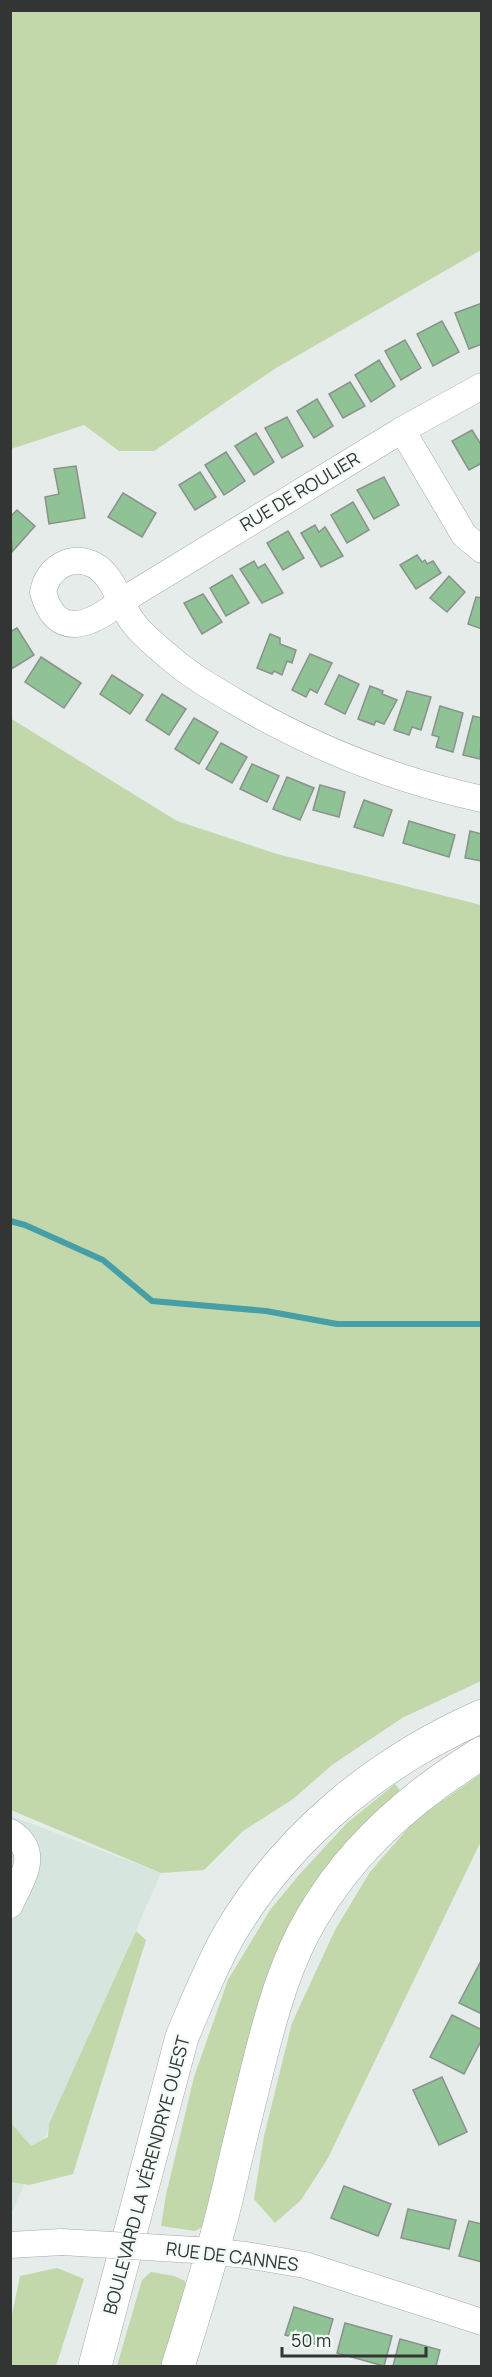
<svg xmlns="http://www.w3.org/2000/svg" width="492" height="2377" viewBox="0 0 492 2377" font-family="Manrope,sans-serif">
<rect width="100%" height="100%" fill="#e5ece9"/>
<path fill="#d6e6de" d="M11,1816l150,57 -148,337h-2z"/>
<g fill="#c2d7aa">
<path d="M10,11h471v239l-205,118 -122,83h-35l-35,-26 -73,24z"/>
<path d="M10,718l167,103 100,33 204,51v776l-79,37 -70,47 -39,34 -50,32 -39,39 -43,3 -150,-63z"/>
<path d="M481,1774v67l-153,317 -27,42 -26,23 -21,-24 10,-63 28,-113 43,-93 35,-58 46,-53z"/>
<path d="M395,1784l6,8 -51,52 -144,381 -11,6 -34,-5 5,-31 28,-118 34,-97 42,-70 29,-35 48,-52z"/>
<path d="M136,1931l10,9 -73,234 -44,11 -18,-3v-59l20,23 17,-9 1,-13z"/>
<path d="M57,2268l27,11 -28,87h-45v-47l9,-43z"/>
<path d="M151,2272l23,4 11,5 1,18 -22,67h-47l25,-86z"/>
</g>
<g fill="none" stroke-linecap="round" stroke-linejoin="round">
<path stroke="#469ea7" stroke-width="6" d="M10,1221l15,4 78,35 49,41 114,10 71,13h145"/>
</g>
<g fill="#8fc294" stroke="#8b918c" stroke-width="1.5">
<path d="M482,303v41l-13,5 -14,-36z"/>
<path d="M442,321l17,31 -26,14 -16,-32z"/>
<path d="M405,340l16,28 -20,12 -16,-29z"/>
<path d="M379,360l16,26 -24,16 -16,-27z"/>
<path d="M350,382l15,24 -22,12 -14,-24z"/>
<path d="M317,399l16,27 -19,12 -17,-27z"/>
<path d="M287,417l16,29 -21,12 -17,-30z"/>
<path d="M472,430l10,16v17l-13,7 -17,-29z"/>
<path d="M256,433l18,29 -20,13 -19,-29z"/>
<path d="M226,452l19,29 -21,14 -19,-30z"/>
<path d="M76,466l9,52 -36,6 -4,-27 14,-3 -5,-25z"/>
<path d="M200,472l16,25 -21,13 -16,-25z"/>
<path d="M384,477l15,28 -25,14 -17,-29z"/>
<path d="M123,493l33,20 -14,24 -34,-20z"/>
<path d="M353,502l16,28 -22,13 -16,-28z"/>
<path d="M17,510l18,16 -23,26 -2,-35z"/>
<path d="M315,525l4,7 6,-5 18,29 -22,11 -20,-34z"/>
<path d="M288,531l16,27 -21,12 -16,-27z"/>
<path d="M417,555l5,7 3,-2 2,4 6,-3 8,12 -25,16 -16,-24z"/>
<path d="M254,561l4,7 7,-4 18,29 -21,10 -22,-34z"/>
<path d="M232,575l17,28 -23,13 -16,-28z"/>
<path d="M449,576l16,16 -18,20 -17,-14z"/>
<path d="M203,594l19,28 -20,12 -18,-31z"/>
<path d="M476,597l6,1v31l-14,-5z"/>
<path d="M17,628l17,27 -24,15v-38z"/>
<path d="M270,634l10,4v6l16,6 -4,13 -5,-2 -5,14 -8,-4 -2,3 -15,-6z"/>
<path d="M310,654l22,9 -15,30 -7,-4 -4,8 -14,-7z"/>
<path d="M41,657l40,26 -17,25 -39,-26z"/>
<path d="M112,675l31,20 -13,19 -30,-20z"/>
<path d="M339,675l20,9 -14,30 -20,-10z"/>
<path d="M370,686l13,5 -1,3 15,6 -13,24 -8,-3 -2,4 -16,-6z"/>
<path d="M407,691l24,6 -10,33 -9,-3 -3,8 -15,-5z"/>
<path d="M162,694l24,15 -17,26 -23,-15z"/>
<path d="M440,706l23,7 -10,39 -17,-5 3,-10 -7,-2z"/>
<path d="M473,716l9,2 -2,41 -17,-4z"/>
<path d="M194,718l24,14 -19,32 -24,-15z"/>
<path d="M221,743l26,14 -15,26 -26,-14z"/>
<path d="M252,764l27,12 -12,26 -27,-13z"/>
<path d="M287,777l27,11 -14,32 -27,-11z"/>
<path d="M320,785l25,7 -6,25 -26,-7z"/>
<path d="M364,800l28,10 -9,26 -29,-9z"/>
<path d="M409,821l46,14 -6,22 -46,-14z"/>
<path d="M470,831l12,3v27l-17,-3z"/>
<path d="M482,1959v55l-23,-11z"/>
<path d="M452,2015l30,15v9l-18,35 -34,-17z"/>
<path d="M442,2077l25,55 -28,13 -26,-55z"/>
<path d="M344,2186l47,18 -13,32 -47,-18z"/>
<path d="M408,2209l48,11 -7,29 -48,-11z"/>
<path d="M469,2221l13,3v38l-23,-6z"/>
<path d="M294,2307l39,12 -8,28 -40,-12z"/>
<path d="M345,2323l47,13 -8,30 -47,-13z"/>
<path d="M400,2339l40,11 -4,16h-43z"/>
</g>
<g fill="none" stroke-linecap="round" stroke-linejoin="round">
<defs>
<g id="minor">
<path d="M482,386l-80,44 -282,172c-29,23 -64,39 -77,-10 5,-24 28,-39 51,-27 19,10 26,39 38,56 9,13 24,25 36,35 20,18 44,32 68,46 76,45 159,78 246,97"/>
<path d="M402,430l62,105 18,15"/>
<path d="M10,1832c32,20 12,46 0,73"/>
<path d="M10,2245l52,-3"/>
<path d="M196,2250l50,5 59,10 177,57"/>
</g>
<g id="major">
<path d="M95,2366l87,-329c15,-35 29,-71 48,-104 58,-98 148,-171 252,-217"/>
<path d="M178,2366c19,-60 38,-121 52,-183 10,-44 21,-88 32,-132 12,-46 25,-91 49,-132 40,-70 102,-124 171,-166"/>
</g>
</defs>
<use href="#minor" stroke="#a3aaa7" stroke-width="27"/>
<use href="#major" stroke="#a3aaa7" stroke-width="34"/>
<use href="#minor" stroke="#fff" stroke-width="26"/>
<use href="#major" stroke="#fff" stroke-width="33"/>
<defs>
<path id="minor-bridge" d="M62,2242l133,8"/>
</defs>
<use href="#minor-bridge" stroke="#a3aaa7" stroke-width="27" stroke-linecap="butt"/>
<use href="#minor-bridge" stroke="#fff" stroke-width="26"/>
</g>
<g text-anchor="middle" stroke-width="4.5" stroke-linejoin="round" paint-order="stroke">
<g font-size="18" fill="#323534" stroke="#f2faf6">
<text transform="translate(300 492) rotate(-31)" y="6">RUE DE ROULIER</text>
<text transform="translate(147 2175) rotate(-75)" y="6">BOULEVARD LA VÉRENDRYE OUEST</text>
<text transform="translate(232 2257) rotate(7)" y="6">RUE DE CANNES</text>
</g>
</g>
<rect width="492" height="2377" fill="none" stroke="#323534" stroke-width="24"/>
<path d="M282 2347v9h144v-9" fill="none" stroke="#323534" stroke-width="3"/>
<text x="291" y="2347" font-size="18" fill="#323534" stroke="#f2faf6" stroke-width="4.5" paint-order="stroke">50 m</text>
</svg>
